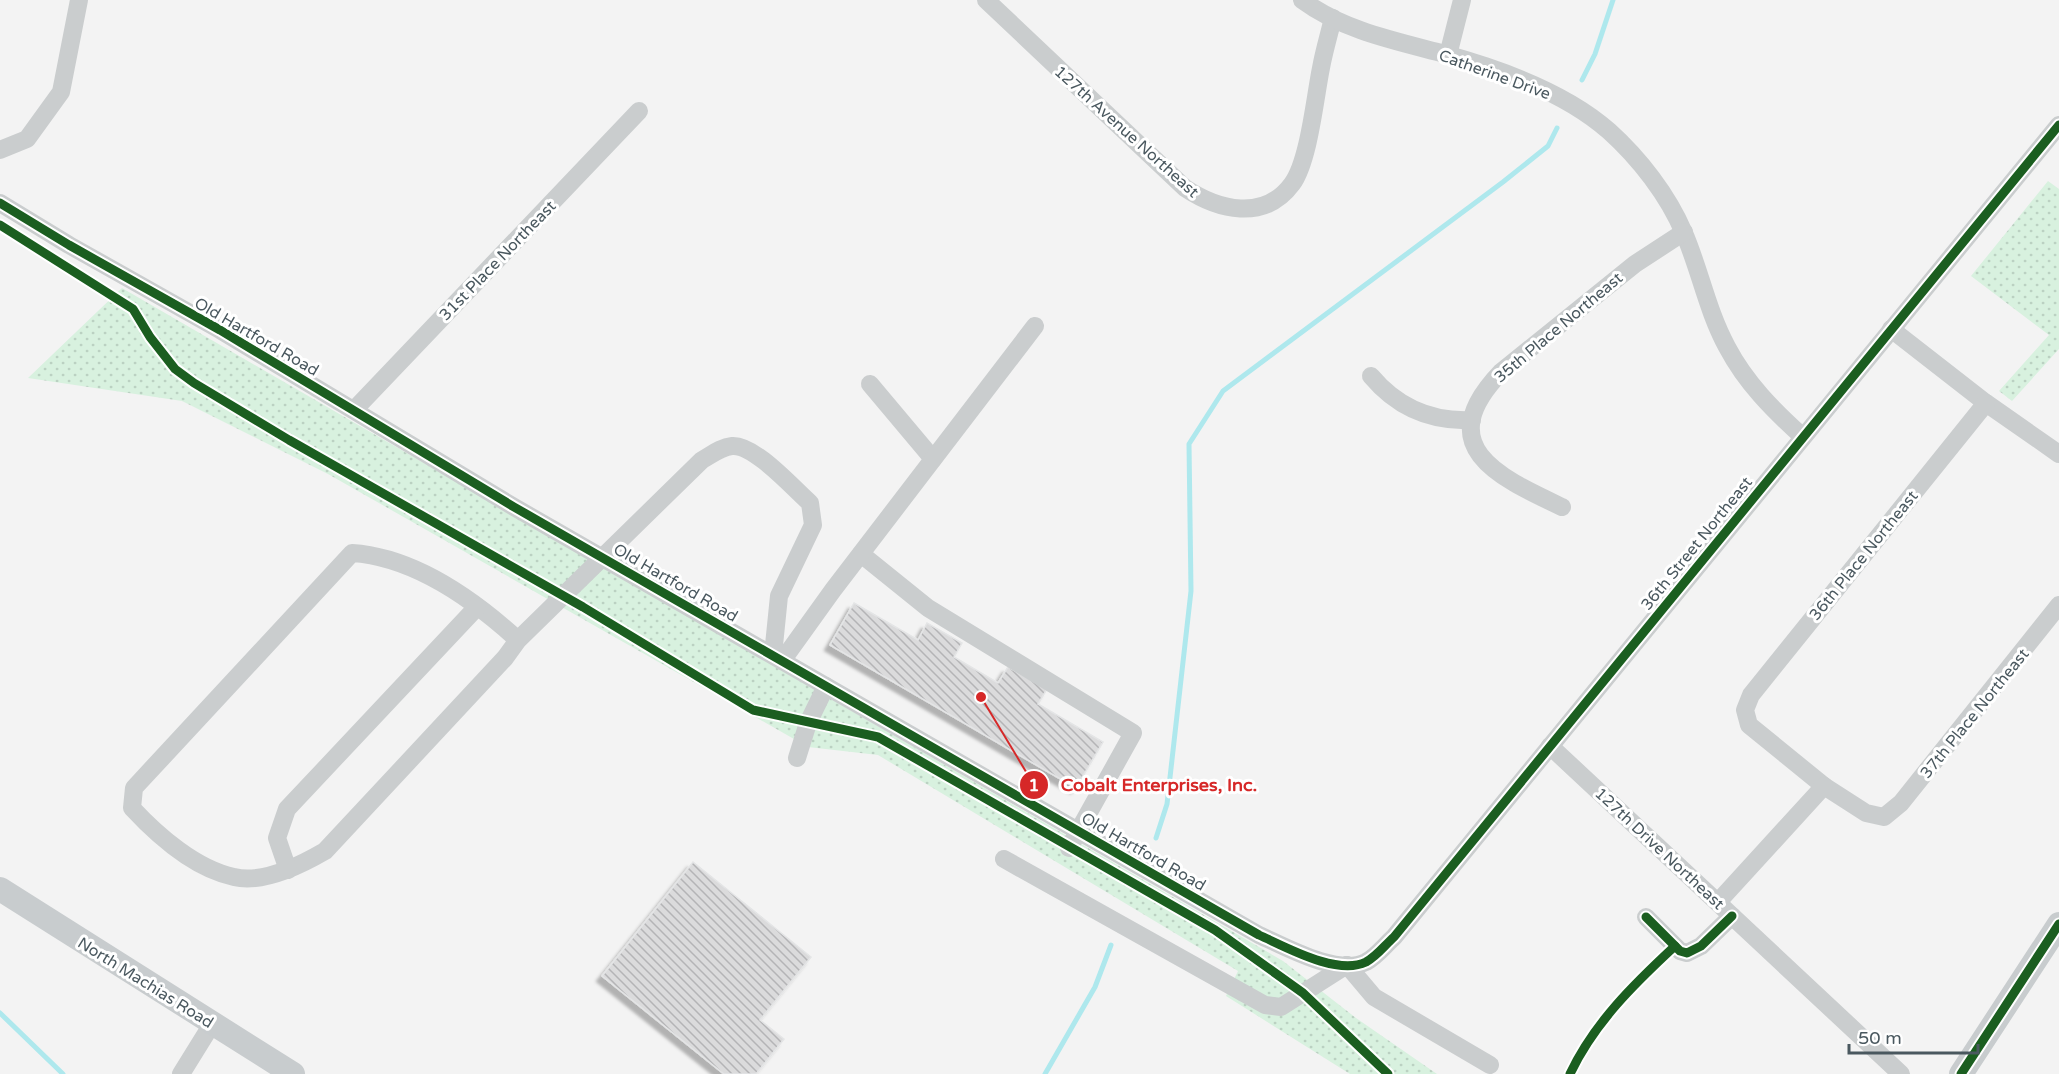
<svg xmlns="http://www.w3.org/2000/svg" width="2059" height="1074" viewBox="0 0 2059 1074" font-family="'Varela Round',sans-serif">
<defs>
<pattern id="grass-dots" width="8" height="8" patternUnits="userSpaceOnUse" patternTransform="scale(1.5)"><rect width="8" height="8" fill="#d8f1df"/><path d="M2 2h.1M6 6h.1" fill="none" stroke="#bbd1c2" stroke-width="1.8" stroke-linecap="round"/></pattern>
<pattern id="building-back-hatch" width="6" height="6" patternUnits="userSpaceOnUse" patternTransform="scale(1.5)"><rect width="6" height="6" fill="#dbdbdc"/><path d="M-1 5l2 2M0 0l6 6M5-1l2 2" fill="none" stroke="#b4b4b6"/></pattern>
<filter id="shadow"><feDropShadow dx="-5.5" dy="5.5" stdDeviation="1.5" flood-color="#0004"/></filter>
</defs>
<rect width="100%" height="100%" fill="#f3f3f3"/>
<g fill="url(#grass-dots)">
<path d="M2048,181l11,8v160l-47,52 -13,-10 50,-56 -78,-59z"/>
<path d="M122,288l1161,673 73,57 81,56h-87l-124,-78 12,-25 -360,-216 -70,-8 -480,-273 -146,-73 -154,-23z"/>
</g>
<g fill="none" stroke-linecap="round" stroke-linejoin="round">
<g stroke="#aee8ed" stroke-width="5">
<path d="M1582,80l13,-26 18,-54"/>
<path d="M1156,838l11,-34 24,-213 -2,-147 34,-53 280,-209 45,-36 9,-18"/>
<path d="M0,1013l63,61"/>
<path d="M1045,1074l50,-87 16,-42"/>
</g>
</g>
<g fill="url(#building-back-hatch)" stroke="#e4e5e6" stroke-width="1.5" filter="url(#shadow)">
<path d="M854,603l64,37 9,-17 35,20 -8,14 44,26 10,-16 39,22 -9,15 65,38 -27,46 -246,-143z"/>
<path d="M693,862l118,95 -51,63 24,19 -28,35h-32l-122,-98z"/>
</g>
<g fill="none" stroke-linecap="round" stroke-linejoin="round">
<g stroke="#cacdce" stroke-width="18">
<path d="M986,0l199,188c33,22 79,34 107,-4 17,-23 23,-87 29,-116 3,-17 8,-33 12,-50"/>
<path d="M1302,0c42,31 94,41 143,54 55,15 121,39 164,77 30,27 59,64 75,102 16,37 23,77 43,114 19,36 46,63 76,90"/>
<path d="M1448,55l14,-55"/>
<path d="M0,150l27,-11 34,-47 18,-92"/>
<path d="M0,203l69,42 151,85 294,177 745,428c27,12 78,41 107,27 11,-6 19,-17 28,-25l665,-812"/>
<path d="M1891,329l95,74 73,51"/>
<path d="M1371,376c26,31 59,46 101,44"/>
<path d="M870,384l63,75"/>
<path d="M1986,403l-235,292 -6,15 4,15 75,61 42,27 18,4 17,-14 158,-198"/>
<path d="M354,410l285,-299"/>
<path d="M1562,507c-64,-30 -132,-61 -61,-135l134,-108 49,-32"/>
<path d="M861,554l67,54 205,125 -64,115"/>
<path d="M518,640c-45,-41 -104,-83 -166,-87l-218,235 -2,20c26,28 64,61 102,69 29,7 67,-12 91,-26l180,-193 13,-18 184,-180c9,-5 19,-13 30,-14 22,-2 61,42 78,57l3,22 -34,71 -6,59"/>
<path d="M782,661l51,-71 202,-264"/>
<path d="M1550,746l351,328"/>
<path d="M797,758l11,-35 18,-37"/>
<path d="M1004,859l261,146 16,2 66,-42"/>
<path d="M288,870l-11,-32 10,-29 190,-202"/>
<path d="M1718,902l106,-116"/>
<path d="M1646,917l34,34 7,2 14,-7 31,-30"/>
<path d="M1347,965l27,32 116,68"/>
<path d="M181,1074l31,-50"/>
</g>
<g stroke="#c8ccce" stroke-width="24">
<path d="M0,889l293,185"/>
<path d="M1961,1074l98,-150"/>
</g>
<defs>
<g id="cycleway">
<path d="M0,203l69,42 151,85 294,177 745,428c27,12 78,41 107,27 11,-6 19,-17 28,-25l665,-812"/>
<path d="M0,225l133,84 17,28 25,32 19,14 95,57 294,167 170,103 125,27 337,193 88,63 85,81"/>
<path d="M1646,917l34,34 7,2 14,-7 31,-30"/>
<path d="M1570,1074c24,-51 64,-90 105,-128"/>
<path d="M1961,1074l98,-150"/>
</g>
</defs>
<use href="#cycleway" stroke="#fff" stroke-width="13"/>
<use href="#cycleway" stroke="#1b5e20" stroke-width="9"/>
</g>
<g text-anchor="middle" stroke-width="6" stroke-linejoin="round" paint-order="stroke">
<g font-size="16" fill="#4a585f" stroke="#fff">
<text transform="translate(1495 74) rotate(20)" y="6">Catherine Drive</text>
<text transform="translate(1127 131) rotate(42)" y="6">127th Avenue Northeast</text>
<text transform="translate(497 260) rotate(-46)" y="6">31st Place Northeast</text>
<text transform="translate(1558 327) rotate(-40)" y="6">35th Place Northeast</text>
<text transform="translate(257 336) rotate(30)" y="6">Old Hartford Road</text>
<text transform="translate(1696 543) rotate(-51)" y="6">36th Street Northeast</text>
<text transform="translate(1863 555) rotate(-51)" y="6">36th Place Northeast</text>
<text transform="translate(676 582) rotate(30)" y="6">Old Hartford Road</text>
<text transform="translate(1974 713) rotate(-51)" y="6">37th Place Northeast</text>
<text transform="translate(1660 848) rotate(43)" y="6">127th Drive Northeast</text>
<text transform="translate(1144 851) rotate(30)" y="6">Old Hartford Road</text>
<text transform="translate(146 982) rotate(32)" y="6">North Machias Road</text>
</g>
</g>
<path fill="none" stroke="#d62828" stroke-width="2" d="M981 697L1034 785"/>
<g fill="#d62828" stroke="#fff" stroke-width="2">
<circle cx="981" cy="697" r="6"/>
<circle cx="1034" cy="785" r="15"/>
</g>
<g font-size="18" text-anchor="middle" font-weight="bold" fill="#fff">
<text x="1034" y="791">1</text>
</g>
<g font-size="18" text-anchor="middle" font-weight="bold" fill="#d62828" stroke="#fff" stroke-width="6" stroke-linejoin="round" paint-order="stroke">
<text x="1159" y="791">Cobalt Enterprises, Inc.</text>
</g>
<path d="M1849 1044v9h129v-9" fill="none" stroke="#4a585f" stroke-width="3"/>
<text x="1858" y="1044" font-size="18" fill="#4a585f" stroke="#ffffff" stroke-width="4.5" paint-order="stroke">50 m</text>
</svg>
